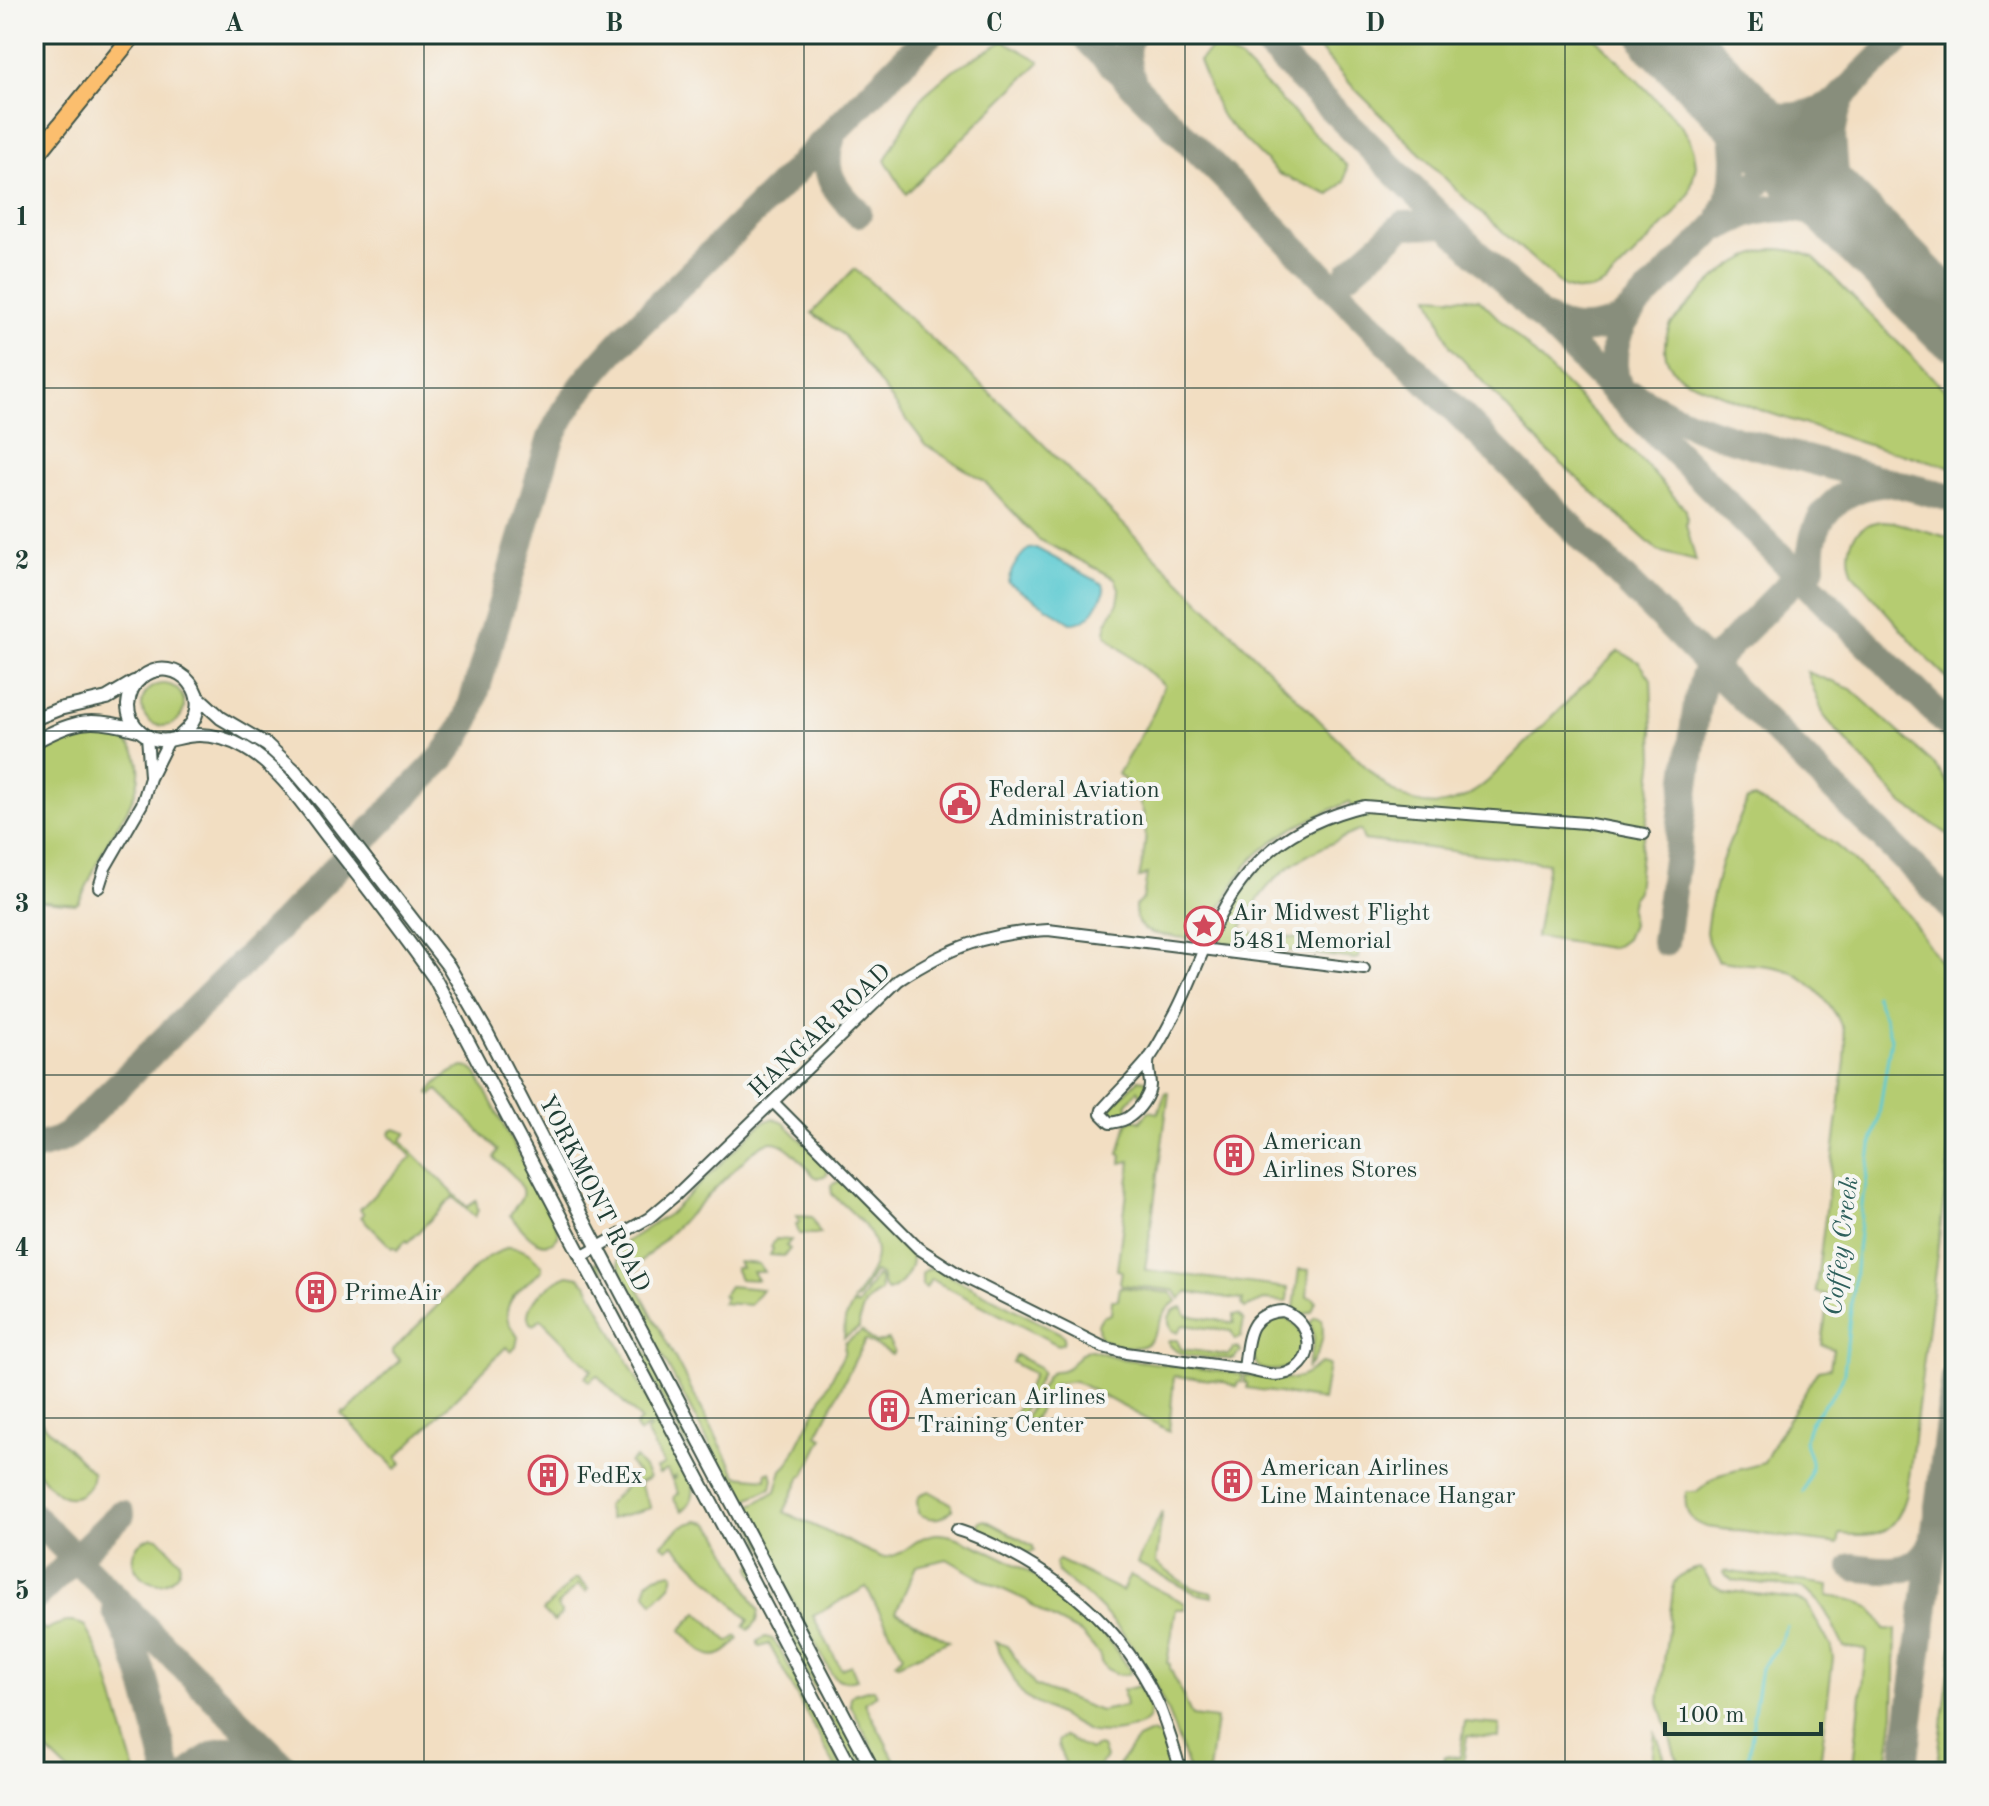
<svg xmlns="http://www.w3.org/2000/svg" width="1989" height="1806" viewBox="0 0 1989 1806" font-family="'Old Standard TT',serif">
<rect width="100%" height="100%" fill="#f6f6f2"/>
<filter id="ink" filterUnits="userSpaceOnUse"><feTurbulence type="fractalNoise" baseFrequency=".0125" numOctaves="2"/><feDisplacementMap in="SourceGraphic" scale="16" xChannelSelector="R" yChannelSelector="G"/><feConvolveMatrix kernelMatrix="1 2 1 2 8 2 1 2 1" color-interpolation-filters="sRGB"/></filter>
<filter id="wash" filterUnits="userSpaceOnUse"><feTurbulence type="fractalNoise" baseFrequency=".006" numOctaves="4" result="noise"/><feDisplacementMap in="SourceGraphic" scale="32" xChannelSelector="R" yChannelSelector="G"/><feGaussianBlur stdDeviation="1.8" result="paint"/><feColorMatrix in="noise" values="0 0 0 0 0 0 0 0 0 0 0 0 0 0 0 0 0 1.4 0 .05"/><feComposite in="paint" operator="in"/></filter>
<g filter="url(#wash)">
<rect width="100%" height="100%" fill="#f2dec2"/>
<g fill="#b5cc71" stroke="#6a8452" stroke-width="2">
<path d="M1306,34h286l89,91 8,13 5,13 2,15 -7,28 -16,22 -67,67c-14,9 -26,10 -42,4l-96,-86 -115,-114z"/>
<path d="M1004,41l36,20v1l-134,132 -21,-34 31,-55 8,-10 29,-25z"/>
<path d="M1213,47l27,12 107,107 -2,15 -15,14 -51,-21 -55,-55 -6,-10 -19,-48z"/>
<path d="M1774,249c15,0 25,2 39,8l142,143v68l-90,-24 -108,-35 -71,-29c-23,-14 -26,-33 -15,-56 31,-33 57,-67 103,-75z"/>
<path d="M854,269l12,9 151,140 359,359c7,5 13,12 20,16 33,21 65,12 92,-12l127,-127 4,-3 20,11 12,17 3,78 -8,68 -4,17 -5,49 -5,7 -2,12 2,15 -6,14 -8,6 -9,3 -73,-11 12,-74 -184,-23 -4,-10c-60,28 -90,38 -120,101l121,16 -3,11 -3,1 -132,-16 -3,-2c-1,-14 6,-24 13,-35 19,-32 44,-63 80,-76 14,-6 28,-9 42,-14l-6,-14c-40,17 -82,35 -108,71 -14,20 -23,46 -39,64 -8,3 -17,1 -26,0 -22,-3 -42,-3 -41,-31l8,-7 4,-25 -8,4c9,-41 14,-73 -21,-104l36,-62 10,-27 -50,-42 -8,-9 1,-12 11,-19 2,-12 -5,-13 -77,-39 -54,-58 -58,-36 -83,-110 -31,-22z"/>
<path d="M1430,296l49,3 164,163 43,48 1,7 -1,8 10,36 -38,-10 -114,-103 -94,-102z"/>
<path d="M1882,521l12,1 61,17v147l-32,-32 -70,-80c-10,-27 0,-49 29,-53z"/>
<path d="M1807,672l44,17 84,76 20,28v46l-53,-36 -73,-81 -5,-6z"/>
<circle cx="163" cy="705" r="21"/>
<path d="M98,731c43,7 50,36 32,73 -7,15 -17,28 -25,43 -10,18 -16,38 -27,56l-3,1 -41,-4v-149c21,-12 40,-18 64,-20z"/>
<path d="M1754,798l46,24 33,21 17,14 56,55 49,72v126l-48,384c-12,41 -27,43 -67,40l-2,10 -131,-17c-19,-6 -23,-16 -21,-35h11l22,-17 45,-12 11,-22 43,-71 12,-2 3,-19 -11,-4 6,-50 -12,-3v-4l29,-227c0,-8 2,-17 0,-24 -6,-28 -38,-63 -66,-69 -20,-5 -42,-3 -62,-8l-9,-18 -2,-10 3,-21 12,-48 22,-53 5,-10z"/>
<path d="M464,1067l6,1 6,5 79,150 3,8v6c-16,20 -37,-9 -48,-22 3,-7 8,-10 11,-16 8,-15 -18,-32 -27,-41l4,-8 -60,-60 -6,5 -3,-2c8,-12 21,-22 35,-26z"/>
<path d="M1139,1079l6,1 2,2 -2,11 -4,3 -3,-6 -11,13 2,7c-6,5 -16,12 -21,3l2,-5z"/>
<path d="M1166,1092l3,1 -24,177 143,18 -1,14 -23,-2 -19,8 -3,-3 1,-5 -55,-8 -8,7 -5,-8 -3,-1 -50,-5 -2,-3 2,-11 -5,-1 14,-109 -10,2 1,-8 -3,-1 8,-31 7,-4 7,2 8,-10 9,2z"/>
<path d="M773,1118l11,5 43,43v9l-9,3 -4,-2c-10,-11 -26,-34 -42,-34 -7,0 -13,5 -19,9l-113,112 -5,14 2,9 100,190 29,3 1,-7h4l2,7 -2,9 -27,13 -8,-7 -113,-212 -5,-21v-8l4,-7 5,-5 42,-27 93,-91z"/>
<path d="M395,1129l12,4 -6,8 66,66 9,-6 2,9 -3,7 -22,-20 -45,45 -2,-2 -9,10 -3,-3 -2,1 -31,-31 3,-3 -4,-5 52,-52 -22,-23 1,-3z"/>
<path d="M839,1181l5,2 68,71c1,16 -9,32 -24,37l-4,-4 -3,-12 -7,-3 -16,28 -4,1c7,-12 17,-26 21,-40 7,-28 -25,-49 -43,-67l-1,-9z"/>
<path d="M797,1216l15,1 8,17h-21l-3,-10 4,-2z"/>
<path d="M776,1239l15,1 -5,6 4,3 -6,7 -14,-1 3,-6 -2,-2z"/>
<path d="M508,1247c15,1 25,7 34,20v3c-13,12 -41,29 -34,51 2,6 7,10 10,16l-2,10 -5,5 -5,-5 -109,110 5,6 -6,6 -55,-55 3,-2 2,1 54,-53 -7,-7v-3l84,-84 11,-9z"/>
<path d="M595,1262h2l5,7 92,171 1,5 -3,5h-3l-95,-182z"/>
<path d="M738,1262l21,2 5,8h-11l5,8 -18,-1 -5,-11h6z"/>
<path d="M930,1268l6,1 126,65 2,3 -1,6 -5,2 -127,-66 -5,9 -4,-3v-11l4,-4z"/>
<path d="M1299,1269l10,1 -2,27 6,1 3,3 -4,10 -8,4 -10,-7z"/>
<path d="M568,1275l11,2 9,9 105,198c2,11 -2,20 -11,27l-8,-11 1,-4 4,-3 -7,-13 4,-2v-2l-5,2 -4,-8 -8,4 -3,-5 8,-4 -18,-33 4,-4 -2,-2 -9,7 -4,-6 6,-7 -44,-45 -8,6 -4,-4 7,-7 -51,-51 -7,6 -4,-2c-2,-5 -3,-7 -1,-13 3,-12 27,-31 39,-35z"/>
<path d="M876,1276l4,2 1,14c-15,6 -22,20 -22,36l-15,10 1,-18 8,-16 5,2z"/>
<path d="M729,1286l33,3 -12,16 -28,-2 4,-6 -3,-2z"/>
<path d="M1120,1287l51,6 6,8c-26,14 -13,54 -55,45 -9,-2 -16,-3 -23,-10l-1,-12 4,-7 9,-3 1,-14h6z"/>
<path d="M1182,1307l4,8 48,8 -1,-8h6l5,5 -3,16 -6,4 -4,-9 -48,-6 -5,7 -5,-1c-8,-10 -4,-22 9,-24z"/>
<path d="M1273,1317c44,-1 36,58 -5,53 -6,-1 -7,0 -11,-5 -6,-9 -4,-28 1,-37 4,-6 10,-9 15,-11z"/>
<path d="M1315,1317l7,2c3,18 -2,36 -15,49 4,-20 11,-23 3,-45z"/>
<path d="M862,1331l9,9 5,3 12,-3 6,11 -2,3 -27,-14 -48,95 6,3 -19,38h-3l-17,36 97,45c22,3 34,-22 55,-23 13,-1 25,6 36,10 64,25 121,68 158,126l-1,4 -10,1 -12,-6 -6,-7 -1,-7 -18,-21 -40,-21 -16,-13 -39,-18 -40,-23 -31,7 -20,46 53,29 -51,23 -3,-2 8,-7 -37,-68 -53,29 28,53 10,-4 6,14c-12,3 -18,3 -26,-6l-86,-161 2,-4 29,-17 6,-21 6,-6 56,-110 1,-11z"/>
<path d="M1169,1340h8l4,9 47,6 6,-7h5l2,4 -8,7h-6c-18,-2 -50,1 -59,-17z"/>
<path d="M1087,1350h5l31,9 119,15 -1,8h-3l-1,5 -15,-6 -48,-5 -5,55 -94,-50 -21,3 -27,47 -3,-2 -1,-6 24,-47 6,-5c21,1 18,-13 34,-21z"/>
<path d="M1016,1355l23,12 3,6 -23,47 -9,3 24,-49 -22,-12z"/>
<path d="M1321,1363l8,2 -6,35 -76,-12v-5l-3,-1 1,-7c32,4 50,13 76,-12z"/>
<path d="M34,1415l59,58c-1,10 -4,17 -13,22 -21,10 -34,-14 -46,-28z"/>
<path d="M635,1458l9,10 5,10 -10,5 12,25 -41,11 -4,-13 32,-32 -9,-11z"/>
<path d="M929,1491l23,13v6c-10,10 -22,11 -34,3l-1,-13 4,-6z"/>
<path d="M1162,1512l-6,51c20,14 32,27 57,30v4l-16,-3 -60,-31z"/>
<path d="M985,1520l48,26 1,5 -7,2 -43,-20 -6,-8 1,-3z"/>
<path d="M697,1521l11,2 10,10 41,78 -2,10 -8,9 -5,-4 5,-6 -76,-76 -6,5 -4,-3 -1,-2 20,-18z"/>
<path d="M152,1537l7,1 21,23c0,8 -1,12 -7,17 -25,22 -64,-27 -21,-41z"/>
<path d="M1059,1560l63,31 8,-16 55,28v6h-9l-9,54 3,1v4l22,48 24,3 -7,53h-20c-19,-62 -45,-123 -94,-169 -12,-11 -26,-21 -38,-32l-2,-8z"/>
<path d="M754,1563l4,2 17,30 -3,5h-4l-17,-32z"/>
<path d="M1701,1568l11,16 10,6 74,9 10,4 4,6 21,38 2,11 -14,114h-132l-12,-18 -16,-52 14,-113c4,-14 14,-19 28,-21z"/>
<path d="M1724,1571l105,14 -1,11c27,4 44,4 56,33l12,1 -2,83 -8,59h-34l14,-122 -22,-3c-11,-20 -21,-50 -43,-59l-61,-7 -7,-1 -10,-7z"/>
<path d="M671,1572l3,2 -3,11 -18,18 -7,-10 1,-11 9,-6z"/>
<path d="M575,1579h3l10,10 -2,3 -8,-7 -21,21 5,8 -8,8 -11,-11z"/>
<path d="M698,1612l31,30 8,-6 2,3c-26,31 -36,14 -58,-9z"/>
<path d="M35,1621l10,9c14,-7 25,-12 40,-4l20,40 30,106h-66l-35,-34z"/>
<path d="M785,1621l4,1 34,65 -2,6 -5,-2 -34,-65z"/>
<path d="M1955,1627v145h-19z"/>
<path d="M765,1637l7,2 7,8 62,119v6h-6l2,-2 -68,-126 -9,3 -2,-3v-3z"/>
<path d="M995,1642l12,4 28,40 65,25 26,-5 -3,-16 16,-4c4,8 13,21 10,31 -5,14 -48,18 -61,14l-62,-33 -8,-10z"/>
<path d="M870,1689h4l3,6 -12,8 36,69h-16l-35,-68 1,-7 3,-3z"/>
<path d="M834,1711l3,1 32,60h-10l-28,-53v-4z"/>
<path d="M1465,1722l35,3 -1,13 -32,-2 -5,36 -18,-1 -1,-1 2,-14 15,1z"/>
<path d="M1151,1733c17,4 18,25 22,39h-60l25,-33z"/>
<path d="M1655,1733c7,11 8,27 16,39l-20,-2z"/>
<path d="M1065,1736l25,14 8,-4 4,1 4,10 -12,15h-25l-11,-26v-5z"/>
</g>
<path fill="#5dcad2" stroke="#3e8483" stroke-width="2" d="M1029,549l7,-1 67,36 2,7c-9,15 -14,32 -34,32l-63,-41c2,-11 12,-28 21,-33z"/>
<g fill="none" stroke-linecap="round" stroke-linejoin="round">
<g stroke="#5dcad2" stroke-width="3">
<path d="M1803,1492c4,-9 9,-20 8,-30 -2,-13 -9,-16 -4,-31 7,-23 32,-35 37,-59l19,-176 3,-12 5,-38 7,-25 13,-83 -7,-22 -9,-21"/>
<path d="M1747,1772l6,-46v-9l8,-49 17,-21 9,-21"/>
</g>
<g stroke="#888e7b" stroke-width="28">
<path d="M1082,34l629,633 212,210 32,34"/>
<path d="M1133,34c-13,14 -4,35 1,52"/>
<path d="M1257,34l698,697"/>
<path d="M1704,74c6,9 13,18 18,28 16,35 19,78 0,113"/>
<path d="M1712,80c41,29 65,52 117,25"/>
<path d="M834,131c-15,38 -3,55 24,82"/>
<path d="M1722,226c51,-29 90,-19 140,5"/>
<path d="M1858,228l-11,-22 -12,-31 -3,-40 4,-22 6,-17 62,-62"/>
<path d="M1350,272l53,-47 45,-1"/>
<path d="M1544,318c25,16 51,14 77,2l81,-79 140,-145"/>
<path d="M1634,395c53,34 112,48 172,64 50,14 99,27 149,40"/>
<path d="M1623,396c-15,-27 -11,-59 8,-84"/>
<path d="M1812,566c-5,-49 28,-79 74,-83"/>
<path d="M1665,942l32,-238 7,-27 15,-21 84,-85 7,-15 2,-9"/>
<path d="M34,1148l23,-7 11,-6 217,-214 157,-163 18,-25 8,-16 83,-279c17,-38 44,-68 73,-99l154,-151 152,-154"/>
<path d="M34,1517l255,255"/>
<path d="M1853,1567c37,4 64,11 81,-29"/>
<path d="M34,1598l87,-84"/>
<path d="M116,1611c28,49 37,107 52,161"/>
<path d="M193,1772c21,-25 54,-30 81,-13"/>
<path d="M1903,1772l52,-394"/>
</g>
<path stroke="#888e7b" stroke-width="70" d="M1664,34l291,291"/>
</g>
</g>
<g filter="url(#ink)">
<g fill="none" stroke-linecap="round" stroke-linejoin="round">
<defs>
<g id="minor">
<path d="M147,736l3,40"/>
<path d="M99,887l6,-19 37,-64 8,-26 19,-38"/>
<path d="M1149,1058c-3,11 1,17 1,27 0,11 -12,26 -21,32 -5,4 -13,5 -19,6l-9,-9 1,-4c15,-17 32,-33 46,-50 11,-14 19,-32 28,-48 14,-27 24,-56 37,-83 33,-69 77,-105 151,-123l221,17 59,11"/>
<path d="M773,1102l145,146 45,29 140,70 23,6 118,16"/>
<path d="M581,1257l68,-39 27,-23 223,-215c51,-33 88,-47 149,-50l316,39"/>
<path d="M1283,1311c30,11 36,50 4,62 -12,5 -30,-2 -43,-4 4,-29 2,-56 39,-58z"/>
<path d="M957,1530c24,7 46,19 67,31 59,34 109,84 136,147 8,21 15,42 21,64"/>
</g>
<g id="tertiary">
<path d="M197,696l24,22 46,27 27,25 29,34 126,163 37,64 112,217 276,524"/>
<path d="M34,719l25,-10 48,-11 27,-16"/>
<path d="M180,736c44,-35 -4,-87 -39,-58 -8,6 -12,16 -13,27 0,21 20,38 41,35 10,-2 19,-5 30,-5 16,0 32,5 46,13 35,20 59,58 83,89 37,47 73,93 107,142l418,793"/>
<path d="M34,742c42,-23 58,-25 104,-12"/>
</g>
<path id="primary" d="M34,158l100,-124"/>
</defs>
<use href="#minor" stroke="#3f5549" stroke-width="14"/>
<use href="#tertiary" stroke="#3f5549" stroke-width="16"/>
<use href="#primary" stroke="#3f5549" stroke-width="20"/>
<use href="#minor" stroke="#fff" stroke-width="10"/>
<use href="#tertiary" stroke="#fff" stroke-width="12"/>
<use href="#primary" stroke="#fbbe6e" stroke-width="16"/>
</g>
</g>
<path fill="none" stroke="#1f3d34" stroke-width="2" stroke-opacity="0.55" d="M424,34v1738M804,34v1738M1185,34v1738M1565,34v1738M34,388h1921M34,731h1921M34,1075h1921M34,1418h1921"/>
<defs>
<symbol id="civic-ring" viewBox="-11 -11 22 22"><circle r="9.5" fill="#f6f6f2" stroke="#d1495b" stroke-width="1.5"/><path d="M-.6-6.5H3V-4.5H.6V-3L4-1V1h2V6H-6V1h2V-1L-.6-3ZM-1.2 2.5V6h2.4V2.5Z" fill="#d1495b"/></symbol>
<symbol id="sight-ring" viewBox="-11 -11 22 22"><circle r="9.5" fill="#f6f6f2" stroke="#d1495b" stroke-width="1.5"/><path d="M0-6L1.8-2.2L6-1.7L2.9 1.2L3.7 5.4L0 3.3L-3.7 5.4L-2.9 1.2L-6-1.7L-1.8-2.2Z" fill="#d1495b"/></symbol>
<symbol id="building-ring" viewBox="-11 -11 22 22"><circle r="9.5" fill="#f6f6f2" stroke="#d1495b" stroke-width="1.5"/><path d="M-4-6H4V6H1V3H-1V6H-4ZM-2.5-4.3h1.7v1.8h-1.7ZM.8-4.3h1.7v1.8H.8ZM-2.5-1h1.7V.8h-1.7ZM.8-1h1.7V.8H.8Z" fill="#d1495b"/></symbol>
</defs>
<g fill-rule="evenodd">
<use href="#civic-ring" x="938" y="781" width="44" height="44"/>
<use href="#sight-ring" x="1182" y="904" width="44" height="44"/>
<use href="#building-ring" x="1212" y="1133" width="44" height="44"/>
<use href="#building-ring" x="294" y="1270" width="44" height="44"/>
<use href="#building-ring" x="867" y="1388" width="44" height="44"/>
<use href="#building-ring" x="526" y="1453" width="44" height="44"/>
<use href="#building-ring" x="1210" y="1459" width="44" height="44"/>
</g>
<g text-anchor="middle" stroke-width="8" stroke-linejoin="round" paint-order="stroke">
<g font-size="24" fill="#1f3d34" stroke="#f6f6f2" text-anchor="start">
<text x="988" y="797">Federal Aviation<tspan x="988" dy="28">Administration</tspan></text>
<text x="1232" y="920">Air Midwest Flight<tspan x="1232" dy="28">5481 Memorial</tspan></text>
<text x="1262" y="1149">American<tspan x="1262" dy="28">Airlines Stores</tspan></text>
<text x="344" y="1300">PrimeAir</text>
<text x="917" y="1404">American Airlines<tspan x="917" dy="28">Training Center</tspan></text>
<text x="1260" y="1475">American Airlines<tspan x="1260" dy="28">Line Maintenace Hangar</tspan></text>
<text x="576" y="1483">FedEx</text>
</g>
<g font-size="24" fill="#1f3d34" stroke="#f6f6f2">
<text transform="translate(819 1030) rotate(-43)" y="8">HANGAR ROAD</text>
<text transform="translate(595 1193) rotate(63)" y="8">YORKMONT ROAD</text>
</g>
<g font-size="26" font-style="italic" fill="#2e605c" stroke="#f6f6f2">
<text transform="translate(1840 1246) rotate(-83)" y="9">Coffey Creek</text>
</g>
</g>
<rect width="1989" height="1806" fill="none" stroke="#f6f6f2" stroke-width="88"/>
<path d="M1665 1722v12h156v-12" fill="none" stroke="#1f3d34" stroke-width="4"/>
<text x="1677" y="1722" font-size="24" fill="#1f3d34" stroke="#f6f6f2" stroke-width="6" paint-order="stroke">100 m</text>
<rect x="44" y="44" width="1901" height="1718" fill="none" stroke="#1f3d34" stroke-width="3"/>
<g font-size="26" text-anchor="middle" font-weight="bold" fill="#1f3d34">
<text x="234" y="31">A</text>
<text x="614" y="31">B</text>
<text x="994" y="31">C</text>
<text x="1375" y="31">D</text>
<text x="1755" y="31">E</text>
<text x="22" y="225">1</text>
<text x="22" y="569">2</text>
<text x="22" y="912">3</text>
<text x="22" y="1256">4</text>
<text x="22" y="1599">5</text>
</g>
</svg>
